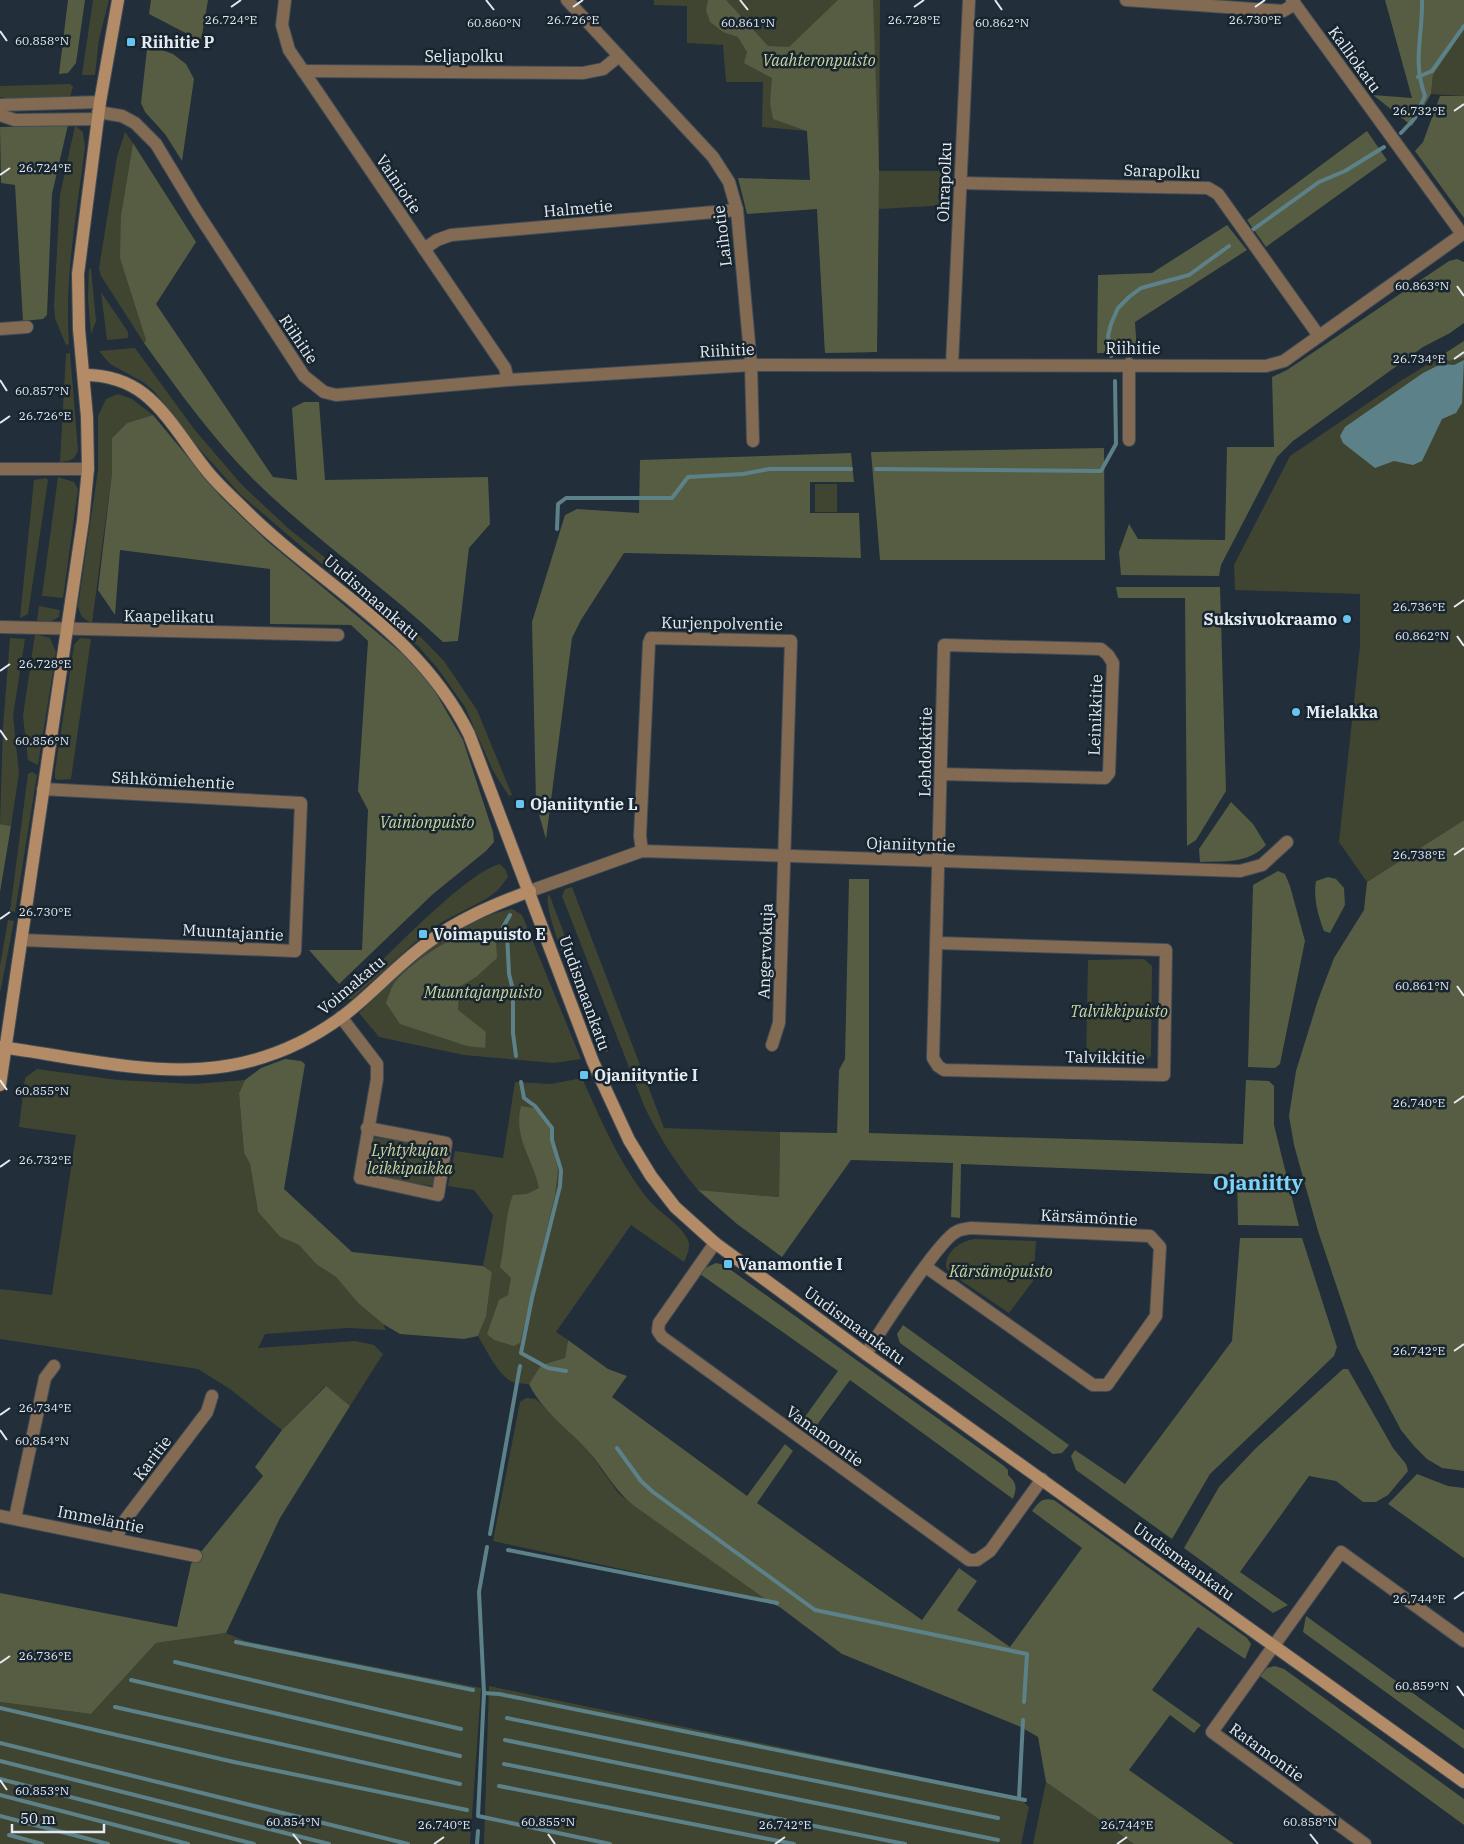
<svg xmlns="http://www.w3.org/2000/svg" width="1464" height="1844" viewBox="0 0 1464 1844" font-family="'IBM Plex Serif',serif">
<rect width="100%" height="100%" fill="#222e39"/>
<g fill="#404532">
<path d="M93,0h16l-10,39 -4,36h-13z"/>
<path d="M654,0h226l-1,171h70l-1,34 -69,4 -2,143 -52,1 -8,-145 -6,-28 -4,-49 -45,-4 1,-45h-37l-3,-37 -36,-2v-37l-33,-1z"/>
<path d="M1464,29v67l-33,-2 2,-19z"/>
<path d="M70,84l3,3 -3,10 -60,2 -10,-2v-11z"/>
<path d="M75,126l8,6 2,15c-8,65 -21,131 -16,197l-3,1 -11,-27 -1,-12 6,-111z"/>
<path d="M125,132l8,11 -12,72 25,125 -2,3 -43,-67 -2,-8 18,-111z"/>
<path d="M89,268l2,1 5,52 -5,13 -3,-35z"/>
<path d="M101,292l27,40v6l-21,2z"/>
<path d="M1461,344l3,4v472l-97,62 -28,-40 21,-196v-52l-125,-4 -1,-25 56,-109 112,-76z"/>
<path d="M135,348l59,81 48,56 47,44 116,92 39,40 33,49 35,85 -3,1 -16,-25 -28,-64 -27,-38 -19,-22 -179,-153 -45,-50 -41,-53 -11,-9 -33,-18 -11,-13z"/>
<path d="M70,353l8,97c-3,10 -8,11 -18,12l6,-108z"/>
<path d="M118,394l14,5 21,16 -26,8 -15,15v34l-20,151c-9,-4 -12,-7 -14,-17l20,-136v-54l8,-17z"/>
<path d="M58,477l16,5 4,7 -15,109 -21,-2z"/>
<path d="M46,478l2,2 -20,134 -8,4 14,-138z"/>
<rect x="815" y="484" width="22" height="28"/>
<path d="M39,606l21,4 -1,7 -11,6 -11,-1z"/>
<path d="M35,634l15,4 6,14 -18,113 -10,-5 -5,-44z"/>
<path d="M10,638l15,1 -12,77 6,57 -8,53 -11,-2 3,-97z"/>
<path d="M80,638l11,1 -20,140 -14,1 -2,-2v-7l19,-126z"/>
<path d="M32,772l5,3 -22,137 -5,-1 18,-137z"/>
<path d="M500,864l6,6 2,7 -10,13 -12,9 -44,23 -27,20 -63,57h-4l-1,-2 7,-9c30,-28 112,-116 146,-124z"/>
<path d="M572,887l92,241 116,4 -1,65 -81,-7c-22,-26 -38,-52 -53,-82l-83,-212 3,-7z"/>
<path d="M549,894l59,155v3l-4,-1c-9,-24 -66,-142 -55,-157z"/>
<path d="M512,909l10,6 59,144 -27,4 -90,-8 -62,-13 -23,-5 -20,-24c44,-40 91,-93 153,-104z"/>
<path d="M8,920l6,1 -14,72v-27z"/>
<path d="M1144,959l8,7 -1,90 -11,9h-54l2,-105z"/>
<path d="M37,1069l81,11 76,4 51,-4 -6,13 5,60 6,11 8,48 22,25 19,8 17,19 20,13 22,26 25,21 3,6 -38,-2 -83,6 -7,14 97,-7 19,4 9,9 -33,52 -25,-20 -43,44 -52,-41 -32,-20 -198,-30v-50l52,6 24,-160 -57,-8 6,-49z"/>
<path d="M582,1078c19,42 37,85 66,121 11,14 32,24 40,41 3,7 -1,15 -4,22l-53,-37 -75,107 12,8 -3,18 -24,7 -12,19c-6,0 -16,-1 -20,-4 -12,-8 -24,-32 -31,-44l8,-19 6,-45 -9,-6 10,-51 -19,-25 -26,-4 7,-35 48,7 12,-76 36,2z"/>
<path d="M372,1137l68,10 -6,39 -64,-9 -5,-4z"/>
<path d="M975,1239l61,2 -3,40 -24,32 -59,-40 -4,-6c-1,-16 15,-26 29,-28z"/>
<path d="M526,1398l10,1 53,53 30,42 149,107 -275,-60 27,-139z"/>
<path d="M226,1633l19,8 236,47 -11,156h-470v-142l91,12 65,-71z"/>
<path d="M489,1686l529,111 11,10 -8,37h-537z"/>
<path d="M1046,1782l88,62h-101z"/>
</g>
<g fill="#565d42">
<path d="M68,0h17l-9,63 -8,10 -9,1z"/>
<path d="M151,0h57l-7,41 -52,-27z"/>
<path d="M708,0h18l42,46 21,1 49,-47h35l6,171 -2,181 -52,1 -8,-144 -70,5 -9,-36 72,2 -3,-49 -34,-12 -3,-16 2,-25 -28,-15 3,-11 -9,-15 -15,-5 -13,-10 -4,-12z"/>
<path d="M1385,0h79v29l-31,46 -2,19 -19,32 -39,-31 39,3z"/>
<path d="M154,47l19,7 13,10 8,15 -12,82 -17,-27 -20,-22 -4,-9 6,-54z"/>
<path d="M1440,96h24v122l-49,-67 8,-9z"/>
<path d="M68,125l-16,69 -5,121 -4,4 -20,2 -8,-136 -14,-2 -1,-56z"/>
<path d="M1367,131l20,29 -121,87 -19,-27z"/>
<path d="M133,143l63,99 -40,62 117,173 24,3 -5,-72 12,-6h15l6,78 163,-3 2,47 -21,24 -11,93 -15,1c-61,-57 -130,-104 -190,-163 -41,-41 -75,-89 -109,-136l2,-3 -26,-82 1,-43z"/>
<path d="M1227,225l20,25 -112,72 2,31h-40l1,-78 54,-2z"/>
<path d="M1457,259l7,3v61l-14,10 -27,14 -130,94 -16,16 -56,108 -2,11 -98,-1 -2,-23 10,-28 9,15 87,1 2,-93h47l-2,-70 15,-7 162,-109z"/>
<path d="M1464,341v16l-15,4 -7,-6z"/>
<path d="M153,415l68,82 46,44 143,119 23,28 30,52 30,92 1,10 -8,9 -53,43 -94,90 -30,-34h53l6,-140 -10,-19 10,-150 -17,-16 -81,-1v-55l-150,-19 -5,65 -17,-25 14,-118v-34l15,-15z"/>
<path d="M1104,448l1,112h-225l-9,-108z"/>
<path d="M851,453l3,29h-44v31h49l2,45 -237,-5 -43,67 -9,18 -26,201 -10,-35 -4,-182 33,-107 12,-6 62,4 1,-53z"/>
<path d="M1116,587h104l6,204 -30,49 -9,6 -2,-248h-67z"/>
<path d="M1231,802l22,22 13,21c-18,19 -42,16 -66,17l-1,-13z"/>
<path d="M1464,820v651l-22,-3 -15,-9 -13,-13 -13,-16 -44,-83 -39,-116 -24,-86 -5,-29 7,-45 22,-71 16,-42 30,-48 3,-28z"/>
<path d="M0,824l11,2 -11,66z"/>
<path d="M1278,871l7,3 5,12 15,55 -25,123 -5,4 -27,-1 5,-182z"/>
<path d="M1328,877l8,2 8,9 1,17 -15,28 -6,-2c-6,-15 -11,-34 -8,-50z"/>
<path d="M849,879h20v254l374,11 3,-64 23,1 5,5v39l25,101 -61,-1 -1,-50 -276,-11 -1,54 -9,-1 2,-54 -102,-3 -69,97 -45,-33 -39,-34 81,7 1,-65 57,1 2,-63 6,-11z"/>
<path d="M478,928l18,13 1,17 -21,19 -17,10 -1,23 28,22 -1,16 -18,-2 -67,-22 -14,-21c2,-5 4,-12 7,-18 14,-21 61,-50 85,-57z"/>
<path d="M285,1059l16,2 4,3 -21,125 68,63 131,14 9,6 -6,45 -8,19 -14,3 -64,-5 -17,-10 -25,-21 -22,-26 -20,-13 -17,-19 -19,-8 -22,-25 -8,-48 -6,-11 -5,-60 6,-13 16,-12z"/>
<path d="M521,1106l13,2 15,18 9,44 -3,25 -35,148 -6,3 -20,-6 -7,-6 12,-34 9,-5 3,-17 -11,-11c5,-22 5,-53 13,-72l14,-1 12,-6c-6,-30 -26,-49 -18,-82z"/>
<path d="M1240,1238h62l35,109 -3,9 -124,118 -38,65 -96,-69 -5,-14 4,-6 50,34 107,-143z"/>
<path d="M716,1263l8,2 280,201 4,4v5c9,8 9,13 5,24l-163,-119 -39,53 -12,-8 39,-54 -138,-97 5,-6z"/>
<path d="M903,1325l166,120 -7,8 -9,1 -153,-111 -3,-9z"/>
<path d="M568,1340l40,29 19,7 -15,21 135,99 38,-52 8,7 -36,52 165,117 37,-52 18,13 -20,29 53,37 72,-99 -50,-37c7,-9 10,-14 22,-11l193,138 4,6 -6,15 -47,-32 -46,63 49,35 -7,8 -24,-18 -41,55 105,74h-100l-88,-62 -8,-45 -17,-10 -179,-73 -61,-46 -13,-7 -135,-96c-19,-15 -29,-36 -45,-54 -20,-22 -46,-40 -59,-67l12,-19 24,-7z"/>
<path d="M1343,1369h5l45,79 13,16 2,7 -20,24 -12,7h-13l-27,-21 -27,-5 -69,96 48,33 -15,8 -89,-65 35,-61 37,-39z"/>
<path d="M326,1386l24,20 -70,112 -54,115 -70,10 -65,71 -91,-12v-109l177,34 14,-63 72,-88 -8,-9 27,-37z"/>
<path d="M1417,1474l31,12 16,2v70l-76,-54z"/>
<path d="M1306,1616l158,114v19l-161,-117z"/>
<path d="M1275,1666l9,3 180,130v26l-204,-149 7,-8z"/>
</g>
<path fill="#5d8189" d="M1464,360l-2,43 -6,10 -14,6 -20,42 -9,4 -19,-4 -19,7 -32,-25 -3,-7 5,-9 78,-54 18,-9 13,1z"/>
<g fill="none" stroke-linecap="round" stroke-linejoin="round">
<g stroke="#5d8189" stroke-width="4">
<path d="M1418,77l14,-6 32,-45"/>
<path d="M1401,133l14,-15 10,-22c-13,-36 -2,-60 -3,-96"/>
<path d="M1251,231l68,-49 26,-11 39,-24"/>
<path d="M1111,356l-3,-20 3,-12 7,-16 11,-11 12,-9 48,-13 40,-29"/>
<path d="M876,469l225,2 15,-27 -1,-63"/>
<path d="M557,529l1,-25 8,-6h106l16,-21 55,-3 26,-5h82"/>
<path d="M510,915l-7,12 4,6 2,41 4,16v43l3,23"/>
<path d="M521,1082l3,16 11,8 17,22v12l9,30 -1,16 -28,112 -11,55 27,15 18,3"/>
<path d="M617,1448l24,33 12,11 162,118 212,44 -3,48"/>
<path d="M490,1534l30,-168"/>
<path d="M487,1547l-8,45 5,101 -6,123 132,28"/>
<path d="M508,1550l269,53"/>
<path d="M236,1642l237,48"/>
<path d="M175,1662l286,67"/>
<path d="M131,1680l329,76"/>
<path d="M484,1693l15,1 526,106"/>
<path d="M115,1707l345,77"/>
<path d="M0,1708l234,54 233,48"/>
<path d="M507,1718l491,100"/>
<path d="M505,1740l493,100"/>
<path d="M0,1743l408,101"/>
<path d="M0,1761l329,83"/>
<path d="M504,1764l401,80"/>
<path d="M0,1779l254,65"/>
<path d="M499,1786l295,58"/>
<path d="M0,1795l188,49"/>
<path d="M1019,1798l4,-78"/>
<path d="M0,1816l108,28"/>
<path d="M9,1835l33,9"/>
<path d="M477,1844l1,-13"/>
</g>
<defs>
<g id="street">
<path d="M285,0l-3,25 7,25 216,318 3,12"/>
<path d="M567,0l146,157 16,25 8,28 14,155 2,76"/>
<path d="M1126,0l157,11 12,-7"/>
<path d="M1292,0l170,234"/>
<path d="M303,71l280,2 20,-4 16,-13"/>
<path d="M0,105l100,-3"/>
<path d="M98,112l24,4 13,7 21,21 41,68 107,164 20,16 12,3 172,-15 243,-15 515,1 18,-5 180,-128"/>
<path d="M0,115l15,5 83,-1"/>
<path d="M960,183l248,5 10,6 101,142"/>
<path d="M424,249l13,-9 14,-5 286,-25"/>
<path d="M0,329l27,-2"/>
<path d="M952,365l17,-365"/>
<path d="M1129,440v-76"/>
<path d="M0,469h88"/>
<path d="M0,627l338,8"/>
<path d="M642,851l-2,-15 9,-193 2,-5 140,3 -12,382 -7,22"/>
<path d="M530,891l112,-40 598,20 22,-6 25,-23"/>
<path d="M22,940l273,11 6,-148 -258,-14"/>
<path d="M938,943l228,7 -2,125 -220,-5 -6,-4 -5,-8 11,-413 157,4 7,6 5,8 -4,110 -4,5 -164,-4"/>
<path d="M341,1017l36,47v15l-17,99 78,17 8,-52 -79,-15"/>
<path d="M715,1243l-56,80 -1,8 4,6 307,223h8l13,-9 52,-72"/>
<path d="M866,1354c13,-21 73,-114 90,-122 4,-3 10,-3 15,-4l179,8 10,11 -4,69 -49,69h-14l-167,-118"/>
<path d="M0,1516l196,40"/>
<path d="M15,1518l30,-140 9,-12"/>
<path d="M116,1538l9,-18 82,-108 5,-16"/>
<path d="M1365,1844l-153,-112 129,-180 123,89"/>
</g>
<g id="secondary">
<path d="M84,375c22,0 42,5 60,19 24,19 41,49 60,73 11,15 26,28 39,41 79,79 174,122 226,226l124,328 36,78 22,36 24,31 40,36 151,111 598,428"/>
<path d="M0,1047c125,17 230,53 343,-31 29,-22 53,-50 83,-72 31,-24 67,-39 104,-53"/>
<path d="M0,1085l83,-565 5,-51 -1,-52 -8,-88 -1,-55 22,-172 18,-102"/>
</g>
</defs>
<use href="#street" stroke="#414c57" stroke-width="14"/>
<use href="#secondary" stroke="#414c57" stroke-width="14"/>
<use href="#street" stroke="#836a53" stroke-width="12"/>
<use href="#secondary" stroke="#b38c67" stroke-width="12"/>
</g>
<path fill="none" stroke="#e4ebf3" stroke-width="2" d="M486,0l8,10M740,0l8,10M995,0l7,10M231,7l10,-7M573,7l10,-7M914,7l10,-7M1255,7l10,-7M0,31l7,10M1454,111l10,-7M0,175l10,-7M1457,286l7,10M1454,359l10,-7M0,380l7,11M0,423l10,-7M1454,607l10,-7M1457,636l7,10M0,671l10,-7M0,730l7,10M1454,855l10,-7M0,919l10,-7M1457,986l7,10M0,1080l7,10M1454,1103l10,-7M0,1167l10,-7M1454,1351l10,-7M0,1415l10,-7M0,1430l7,10M1454,1599l10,-7M0,1663l10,-7M1457,1686l7,10M0,1780l7,10M293,1834l8,10M548,1834l7,10M1310,1834l8,10M434,1844l10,-7M775,1844l10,-7M1117,1844l10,-7"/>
<g fill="#66c4ef" stroke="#18242e" stroke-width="2">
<rect x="126" y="37" width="10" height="10" rx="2.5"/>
<circle cx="1347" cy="619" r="5"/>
<circle cx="1296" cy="712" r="5"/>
<rect x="515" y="799" width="10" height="10" rx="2.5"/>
<rect x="418" y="929" width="10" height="10" rx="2.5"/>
<rect x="579" y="1070" width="10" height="10" rx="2.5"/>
<rect x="723" y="1259" width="10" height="10" rx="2.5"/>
</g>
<g text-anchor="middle" stroke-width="5" stroke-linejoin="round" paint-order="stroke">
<g font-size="16" font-weight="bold" fill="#e4ebf3" stroke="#18242e" text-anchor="start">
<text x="141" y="48">Riihitie P</text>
<text x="1337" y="625" text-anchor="end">Suksivuokraamo</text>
<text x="1306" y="718">Mielakka</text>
<text x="530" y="810">Ojaniityntie L</text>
<text x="433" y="940">Voimapuisto E</text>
<text x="594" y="1081">Ojaniityntie I</text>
<text x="738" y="1270">Vanamontie I</text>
</g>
<g font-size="16" fill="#e4ebf3" stroke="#18242e">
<text x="464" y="62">Seljapolku</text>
<text transform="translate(1355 59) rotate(54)" y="6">Kalliokatu</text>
<text transform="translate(1162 171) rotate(2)" y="6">Sarapolku</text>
<text transform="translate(944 182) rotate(-88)" y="6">Ohrapolku</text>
<text transform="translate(399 184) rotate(56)" y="6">Vainiotie</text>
<text transform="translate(578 208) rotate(-5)" y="6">Halmetie</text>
<text transform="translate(722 236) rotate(-97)" y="6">Laihotie</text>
<text transform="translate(299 339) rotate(56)" y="6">Riihitie</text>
<text x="1133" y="354">Riihitie</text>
<text transform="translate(727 350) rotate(-3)" y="6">Riihitie</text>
<text transform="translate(372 597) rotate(41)" y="6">Uudismaankatu</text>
<text transform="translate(169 616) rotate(1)" y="6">Kaapelikatu</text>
<text transform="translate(722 623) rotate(1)" y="6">Kurjenpolventie</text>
<text transform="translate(1095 715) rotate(-88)" y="6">Leinikkitie</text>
<text transform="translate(925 752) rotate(-89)" y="6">Lehdokkitie</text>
<text transform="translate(173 780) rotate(3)" y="6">Sähkömiehentie</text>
<text transform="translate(911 844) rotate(2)" y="6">Ojaniityntie</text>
<text transform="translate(233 932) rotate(3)" y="6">Muuntajantie</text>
<text transform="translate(765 951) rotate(-88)" y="6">Angervokuja</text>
<text transform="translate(351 985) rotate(-40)" y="6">Voimakatu</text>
<text transform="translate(585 993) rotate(70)" y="6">Uudismaankatu</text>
<text transform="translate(1105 1057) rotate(1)" y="6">Talvikkitie</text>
<text transform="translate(1089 1217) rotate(3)" y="6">Kärsämöntie</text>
<text transform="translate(855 1325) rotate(36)" y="6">Uudismaankatu</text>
<text transform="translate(825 1436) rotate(36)" y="6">Vanamontie</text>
<text transform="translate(152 1458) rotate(-53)" y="6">Karitie</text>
<text transform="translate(101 1519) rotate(11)" y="6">Immeläntie</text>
<text transform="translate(1184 1561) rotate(36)" y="6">Uudismaankatu</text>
<text transform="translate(1267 1752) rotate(36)" y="6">Ratamontie</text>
</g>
<g font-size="16" font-style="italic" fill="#c8d59f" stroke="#18242e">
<text x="819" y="66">Vaahteronpuisto</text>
<text x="427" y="828">Vainionpuisto</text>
<text x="483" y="998">Muuntajanpuisto</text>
<text x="1119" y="1017">Talvikkipuisto</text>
<text x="410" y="1156">Lyhtykujan<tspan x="410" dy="18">leikkipaikka</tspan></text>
<text x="1001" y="1277">Kärsämöpuisto</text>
</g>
<g font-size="21" font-weight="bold" fill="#7ed3fb" stroke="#18242e">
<text x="1258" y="1190">Ojaniitty</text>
</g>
</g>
<g font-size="12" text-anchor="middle" fill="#e4ebf3" stroke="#18242e" stroke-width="5" stroke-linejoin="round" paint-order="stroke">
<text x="231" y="24">26.724°E</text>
<text x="573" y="24">26.726°E</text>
<text x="914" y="24">26.728°E</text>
<text x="1255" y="24">26.730°E</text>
<text x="494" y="27">60.860°N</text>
<text x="748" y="27">60.861°N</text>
<text x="1002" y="27">60.862°N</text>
<text x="42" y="45">60.858°N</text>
<text x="1419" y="115">26.732°E</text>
<text x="45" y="172">26.724°E</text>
<text x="1422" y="290">60.863°N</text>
<text x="1419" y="363">26.734°E</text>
<text x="42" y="395">60.857°N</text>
<text x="45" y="420">26.726°E</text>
<text x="1419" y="611">26.736°E</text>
<text x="1422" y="640">60.862°N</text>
<text x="45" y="668">26.728°E</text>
<text x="42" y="745">60.856°N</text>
<text x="1419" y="859">26.738°E</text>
<text x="45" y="916">26.730°E</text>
<text x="1422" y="990">60.861°N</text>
<text x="42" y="1095">60.855°N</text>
<text x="1419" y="1107">26.740°E</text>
<text x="45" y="1164">26.732°E</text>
<text x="1419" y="1355">26.742°E</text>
<text x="45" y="1412">26.734°E</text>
<text x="42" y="1445">60.854°N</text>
<text x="1419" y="1603">26.744°E</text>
<text x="45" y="1660">26.736°E</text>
<text x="1422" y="1690">60.859°N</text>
<text x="42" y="1795">60.853°N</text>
<text x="293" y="1826">60.854°N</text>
<text x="548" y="1826">60.855°N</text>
<text x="1310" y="1826">60.858°N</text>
<text x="444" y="1829">26.740°E</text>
<text x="785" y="1829">26.742°E</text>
<text x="1127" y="1829">26.744°E</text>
</g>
<path d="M12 1824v8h92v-8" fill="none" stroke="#e4ebf3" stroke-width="2.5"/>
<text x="20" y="1824" font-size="15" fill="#e4ebf3" stroke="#18242e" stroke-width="4" paint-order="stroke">50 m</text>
</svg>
